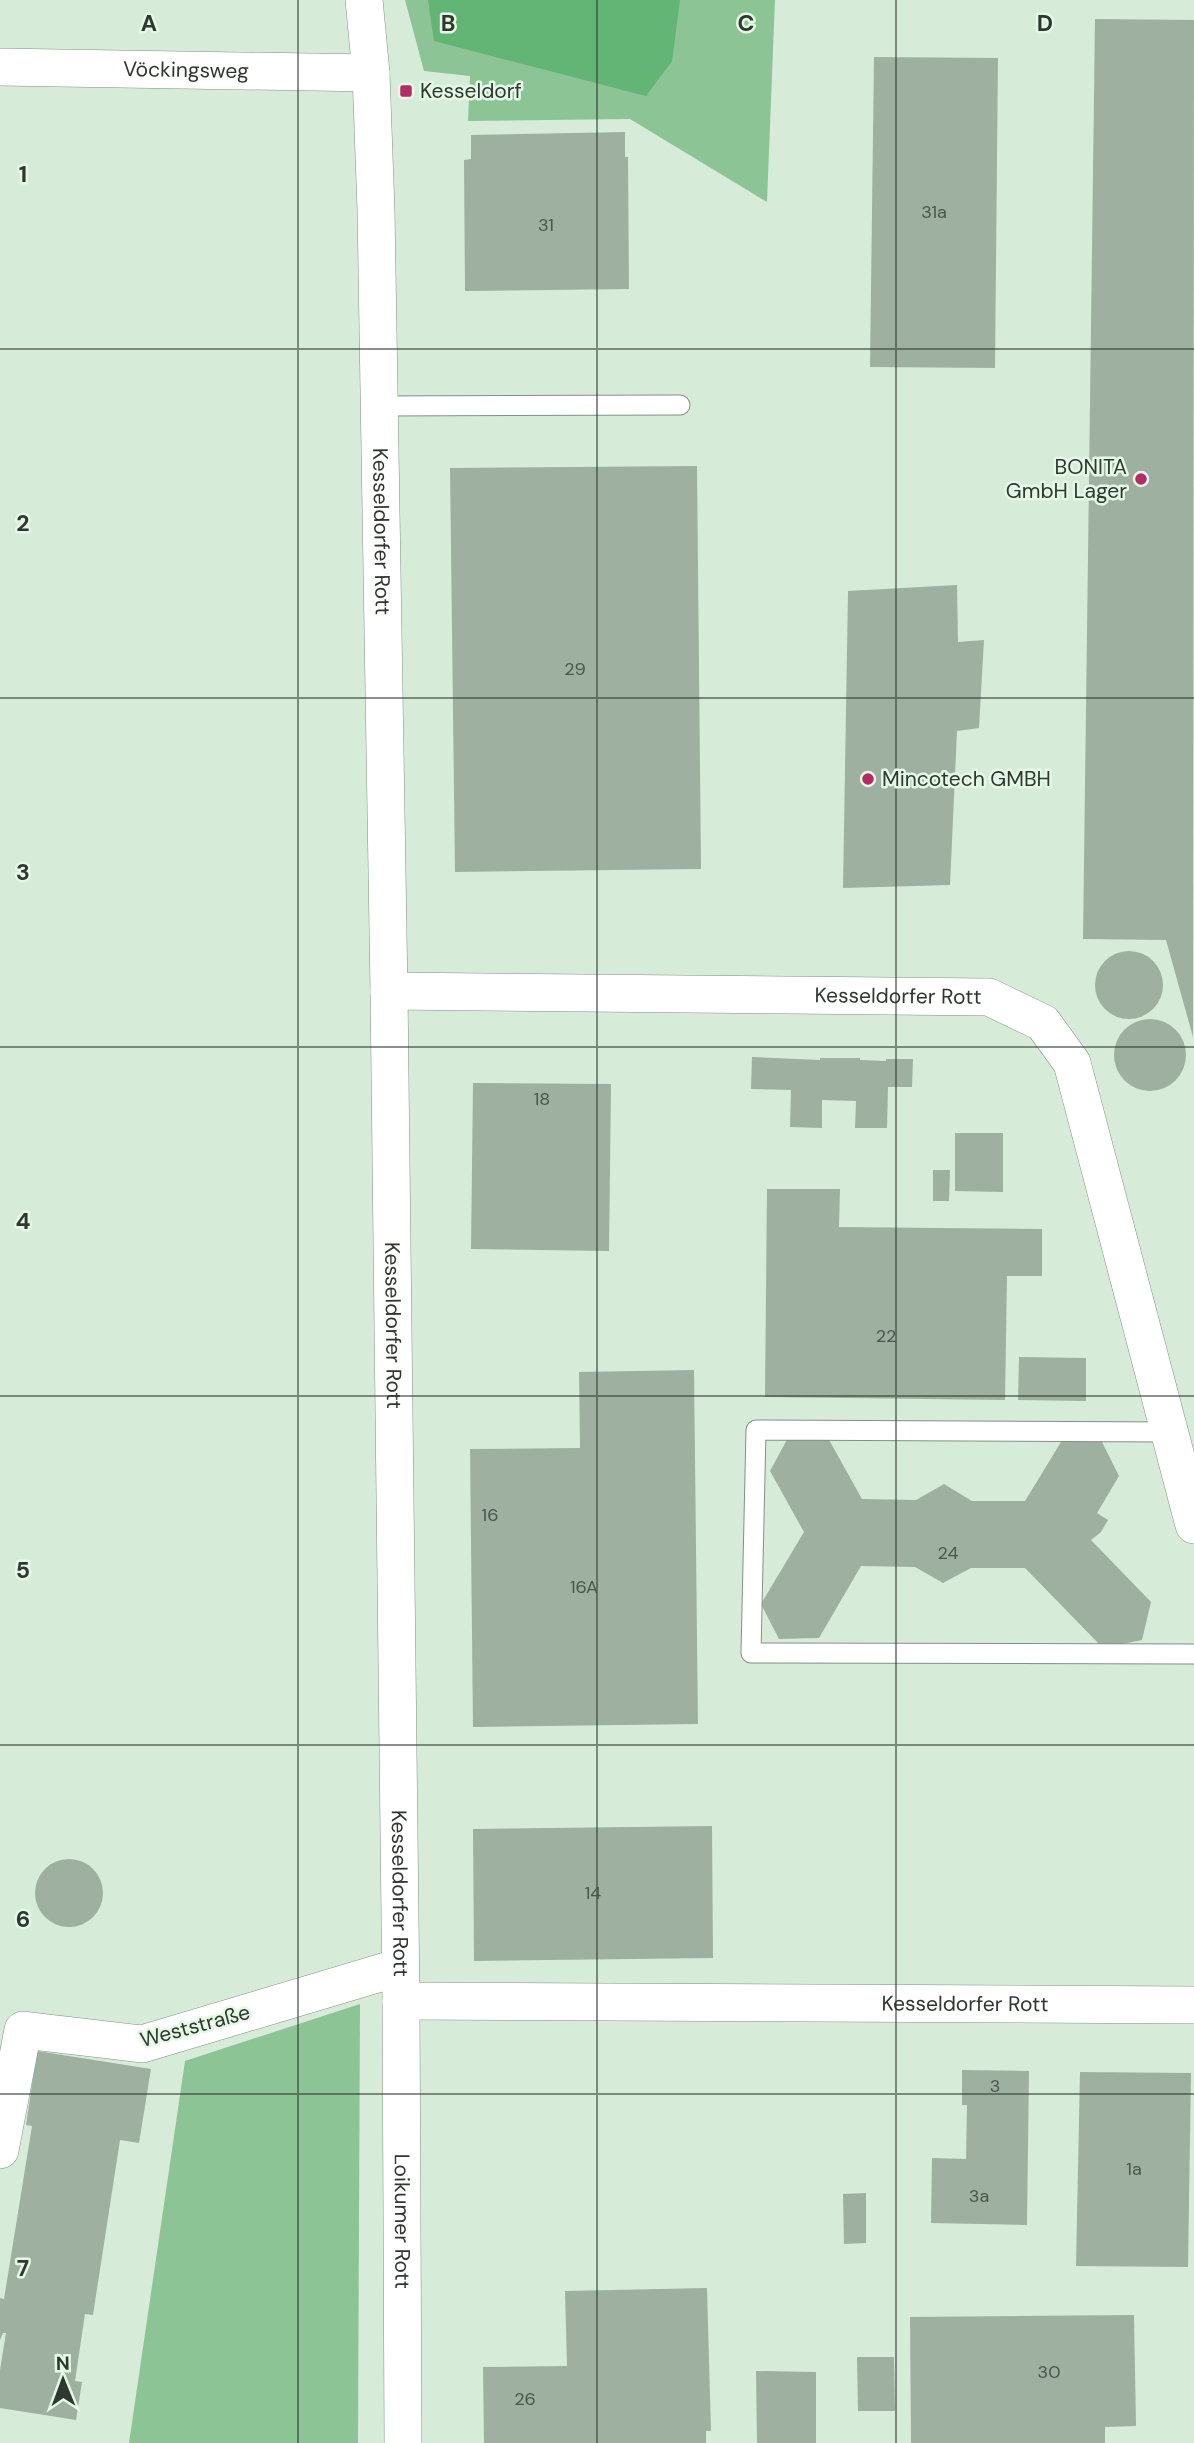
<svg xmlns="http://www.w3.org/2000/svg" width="1194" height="2443" viewBox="0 0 1194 2443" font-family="'DM Sans',sans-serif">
<rect width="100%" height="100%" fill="#d7ebd9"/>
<g fill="#8cc495">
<path d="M405,0h370l-8,202 -137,-83 -162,2 2,-45 -46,-5z"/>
<path d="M360,2004l-2,439h-229l56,-382z"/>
</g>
<path fill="#62b574" d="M428,0h252l-8,61 -26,35 -212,-55z"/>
<g fill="#9eb1a1">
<path d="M1095,19l99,1 -1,1017 -27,-97 -83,-1z"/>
<path d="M874,57l124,1 -3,310 -125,-1z"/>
<path d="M625,132v25h3l1,132 -164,2 -1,-131 7,-1v-24z"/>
<path d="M697,466l4,403 -246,3 -5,-404z"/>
<path d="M957,585l1,57 26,-2 -5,88 -22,3 -7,154 -107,3 5,-297z"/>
<circle cx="1129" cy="985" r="34"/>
<circle cx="1150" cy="1055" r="36"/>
<path d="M752,1057l68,3v-2h40v2l26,1v-2h27l-1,28h-24l-1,41h-32l1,-27 -34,-1v28l-32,-1 1,-37 -40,-1z"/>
<path d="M473,1083l138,1 -2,167 -138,-2z"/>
<path d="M955,1133h48v59l-48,-1z"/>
<path d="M933,1170h17l-1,31h-16z"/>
<path d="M767,1189h73l-1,38 203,2v47h-35l-2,124 -240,-3z"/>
<path d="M1019,1357l67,1v43l-68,-1z"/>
<path d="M694,1370l4,354 -225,3 -3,-278 110,-1 -1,-76z"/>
<path d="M789,1436l39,2 34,61 54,1 28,-16 28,17h53l36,-59 40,-2 18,36 -22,37 11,7 -7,12 -10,8 60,62 -9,38 -39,8 -78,-80h-54l-28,15 -28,-16 -54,-1 -42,72 -40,1 -18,-35 43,-72 -34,-61z"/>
<path d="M712,1826l1,132 -239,3 -1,-132z"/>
<circle cx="69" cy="1893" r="34"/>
<path d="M37,2051l114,18 -12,74 -19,-3 -27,175 -8,-1 -10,67 7,1 -6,38 -76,-12v-38l6,-37h-3l-3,7v-42l4,1 28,-173 -6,-1z"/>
<path d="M962,2070l67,1 -2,154 -96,-2 1,-65 34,1 1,-54h-5z"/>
<path d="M1080,2072l111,1 -3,194 -112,-1z"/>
<path d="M866,2193v50l-22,1 -1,-50z"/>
<path d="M707,2288l4,143h-5v12h-222l-1,-76 84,-1 -2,-75z"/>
<path d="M1134,2315l2,111 -31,1v16h-194l-1,-126z"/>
<path d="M857,2357h37l1,54h-37z"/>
<path d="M756,2371l60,1v71h-59z"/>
</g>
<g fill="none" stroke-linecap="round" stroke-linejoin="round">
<defs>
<g id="service">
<path d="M379,406l301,-1"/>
<path d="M1170,1432l-414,-2 -5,223 443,1"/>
</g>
<g id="minor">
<path id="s1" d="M364,0l7,73 5,137 13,781 12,1010 2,442"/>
<path id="s2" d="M0,67l371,6"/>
<path id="s3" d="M389,991l600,6 54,26 29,40 122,462"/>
<path id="s4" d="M401,2001l793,4"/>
<path d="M0,2150l23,-120 119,14 258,-77"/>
</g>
</defs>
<use href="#service" stroke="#809282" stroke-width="21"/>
<use href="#minor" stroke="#809282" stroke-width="38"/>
<use href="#service" stroke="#fff" stroke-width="19"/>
<use href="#minor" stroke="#fff" stroke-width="37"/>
</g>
<path fill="none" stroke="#2f3730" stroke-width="2" stroke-opacity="0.55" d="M298,0v2443M597,0v2443M896,0v2443M0,349h1194M0,698h1194M0,1047h1194M0,1396h1194M0,1745h1194M0,2094h1194"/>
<g fill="#b52b67" stroke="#e4f8e6" stroke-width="2.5">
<rect x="399" y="84" width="14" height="14" rx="3.5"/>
<circle cx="1141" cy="479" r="7"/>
<circle cx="868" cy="779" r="7"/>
</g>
<g text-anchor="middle" stroke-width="5" stroke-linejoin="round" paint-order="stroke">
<g font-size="18" fill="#4b564c">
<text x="934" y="218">31a</text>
<text x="546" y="231">31</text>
<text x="575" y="675">29</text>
<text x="542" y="1105">18</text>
<text x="886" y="1342">22</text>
<text x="490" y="1521">16</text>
<text x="948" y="1559">24</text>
<text x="584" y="1593">16A</text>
<text x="593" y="1899">14</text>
<text x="995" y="2092">3</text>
<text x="1134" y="2175">1a</text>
<text x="979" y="2202">3a</text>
<text x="1049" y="2378">30</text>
<text x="525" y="2405">26</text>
</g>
<g font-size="21" fill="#2f3730" stroke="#e4f8e6">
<text dy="7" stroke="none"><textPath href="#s2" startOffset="186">Vöckingsweg</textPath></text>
<text dy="7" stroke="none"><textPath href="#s1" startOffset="532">Kesseldorfer Rott</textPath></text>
<text dy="7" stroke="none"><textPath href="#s3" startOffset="509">Kesseldorfer Rott</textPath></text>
<text dy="7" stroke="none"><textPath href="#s1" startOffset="1326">Kesseldorfer Rott</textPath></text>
<text dy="7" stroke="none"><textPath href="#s1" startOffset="1894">Kesseldorfer Rott</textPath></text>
<text dy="7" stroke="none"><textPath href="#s4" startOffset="564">Kesseldorfer Rott</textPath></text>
<text transform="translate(195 2026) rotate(-15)" y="7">Weststraße</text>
<text dy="7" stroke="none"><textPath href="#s1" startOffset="2222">Loikumer Rott</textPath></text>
</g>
<g font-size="21" fill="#2f3730" stroke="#e4f8e6" text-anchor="start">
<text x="420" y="98">Kesseldorf</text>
<text x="1127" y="474" text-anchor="end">BONITA<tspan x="1127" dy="24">GmbH Lager</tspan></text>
<text x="882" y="786">Mincotech GMBH</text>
</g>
</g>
<g font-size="23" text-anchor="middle" font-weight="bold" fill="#2f3730" stroke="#e4f8e6" stroke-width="5" stroke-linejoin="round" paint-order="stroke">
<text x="149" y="31">A</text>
<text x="448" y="31">B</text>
<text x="746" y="31">C</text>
<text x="1045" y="31">D</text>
<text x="23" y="182">1</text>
<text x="23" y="531">2</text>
<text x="23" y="880">3</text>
<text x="23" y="1229">4</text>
<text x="23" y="1578">5</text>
<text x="23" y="1927">6</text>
<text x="23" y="2276">7</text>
</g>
<g transform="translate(63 2380) rotate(359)" stroke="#e4f8e6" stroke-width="5" paint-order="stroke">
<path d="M0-5L12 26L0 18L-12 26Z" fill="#2f3730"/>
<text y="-10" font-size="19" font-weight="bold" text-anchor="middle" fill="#2f3730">N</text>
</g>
</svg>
